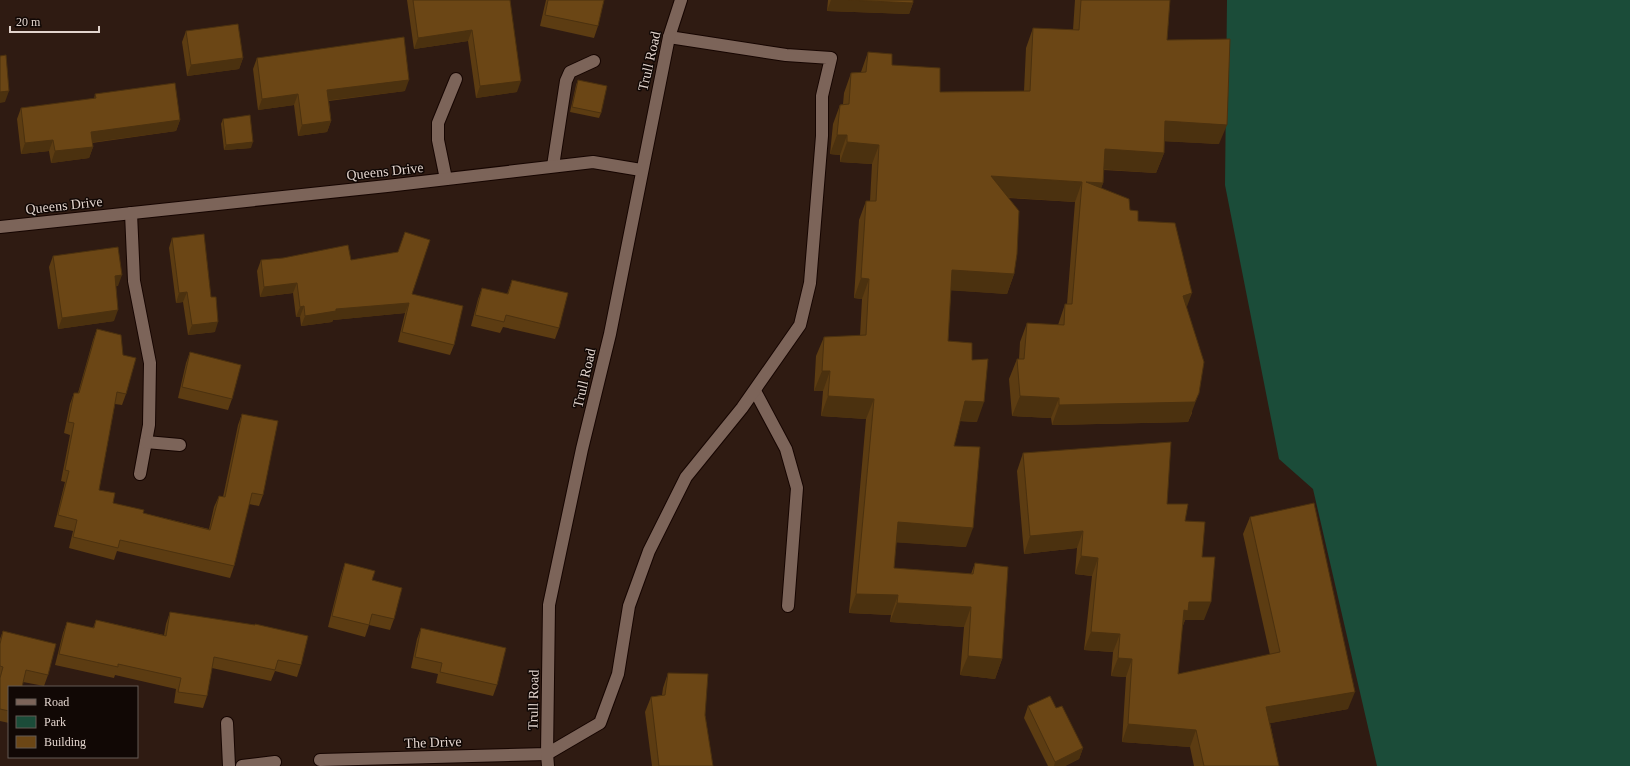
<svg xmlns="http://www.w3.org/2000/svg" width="1630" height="766" viewBox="0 0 1630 766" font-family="Georgia,serif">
<rect width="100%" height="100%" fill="#2f1b12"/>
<path fill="#1b4c39" d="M1227,0h403v766h-253l-64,-277 -34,-30 -54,-274z"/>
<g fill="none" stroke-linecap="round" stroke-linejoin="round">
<defs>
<g id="minor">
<path d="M553,166l13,-85 4,-9 24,-11"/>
<path d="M446,179l-8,-39v-17l18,-44"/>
<path d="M131,213l3,68 16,82 -1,62 -9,49"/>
<path d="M0,227l387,-41 206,-24 48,8"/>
<path d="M755,391l31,58 11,39 -9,118"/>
<path d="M146,442l34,3"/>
<path d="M227,723l2,43"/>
<path d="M320,760l227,-6 53,-31 18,-49 11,-68 20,-55 37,-74 56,-69 58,-83 10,-42 12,-147v-40l9,-38 -45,-3 -117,-18"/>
<path d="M242,766l33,-4"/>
<path d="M548,766l-1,-12 2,-149 33,-156 28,-115 59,-297 12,-37"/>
</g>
</defs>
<use href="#minor" stroke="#160501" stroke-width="14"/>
<use href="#minor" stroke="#7c6459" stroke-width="12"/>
</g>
<g fill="#5c3c12">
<path d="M407,0h103l7,92 -41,6 -8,-57 -54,8z"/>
<path d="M546,0h58l-6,26 -4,12 -54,-12z"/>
<path d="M828,0h85v3l-4,11 -82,-3z"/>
<path d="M1075,0h95l-3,40 52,104 -55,-3v12l-8,20 -52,-3 -1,13 -2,5 29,22 8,11 49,86 5,106 -4,9 -136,3 -1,-7 -39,-2 -3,-37 8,-20h2l1,-17 7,-19 31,2 7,-21h2l8,-102 -67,-4 6,76 -7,20 -56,-4 -3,51 24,19 5,62 -17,-1 -6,25 12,101 -70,-5 -2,26 77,6 4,-11 27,96 -7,20 -35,-4 4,-48 -74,-5 1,-7 -42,-2 17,-194 -45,-3 2,-25h-9l2,-35 8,-19 36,-1 2,-37 -8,-1 5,-78 7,-19h4l2,-37 -32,-2v-7l-10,-1 3,-30 7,-19 3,-1 1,-11 7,-20 10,-1 7,-20 72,40 84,-1 2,-43 7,-20 40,2z"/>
<path d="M186,31l57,27 -4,11 -52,7 -5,-34z"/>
<path d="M257,58l148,33 -76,10 2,20 -4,11 -29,4 -4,-31 -36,5 -5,-41z"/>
<path d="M578,80l23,33 -2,5 -29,-6 6,-27z"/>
<path d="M95,94l85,26 -4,11 -84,12 1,4 -4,11 -38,5 -2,-12 -28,3 -4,-35 4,-11 73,-9z"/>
<path d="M223,119l28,29 -27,2 -3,-26z"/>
<path d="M405,232l7,62 42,51 -4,10 -52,-13 7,-29 -72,7 -1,2 -31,4 -1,-9h-4l-3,-24 -33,4 -3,-26 4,-11h90l47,-8z"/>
<path d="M172,238l43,94 -27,3 -5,-33 -7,1 -7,-55z"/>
<path d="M53,256l65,30h-2l-2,35 -56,8 -9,-62z"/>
<path d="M512,280l47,48 -4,11 -52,-12 -3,6 -29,-7 7,-27 4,-11 25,6z"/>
<path d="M97,329l29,65 -4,11 -7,-1 -16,86 14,13 30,10 66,16 5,-22 5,-11 4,1 15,-72 4,-11 21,81 -4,11 -10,-2 -15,62 -4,12 -113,-27 -3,9 -45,-12 4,-17 -19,-4 11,-45 -4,-1 9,-46 -6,-2 6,-29 4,-11h4l15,-53z"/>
<path d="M190,352l42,47 -4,11 -50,-12 8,-35z"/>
<path d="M1023,453l144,51 18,17 17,36 2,63h-19l-3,8 -4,46 92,-19 -27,-121 7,-17 98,192 -78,14 9,43h-85l-4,-19 -68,-5 4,-65 -15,-1 2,-24 -29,-2 8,-74 -17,-2 2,-26 -53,6 -7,-83z"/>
<path d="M345,563l27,17 22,39 -4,11 -21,-5 -4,12 -37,-10 13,-52z"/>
<path d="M170,612l131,53 -4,12 -22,-6 -4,10 -59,-13 -5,28 -4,12 -29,-5 2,-14 -61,-14 -1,3 -59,-13 8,-32 4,-11 26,6 3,-8 68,15 2,-11z"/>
<path d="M421,628l76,57 -4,11 -57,-13 2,-9 -27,-6 6,-29z"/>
<path d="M3,631l45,44 -4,11 -21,-4 -14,5v36l-9,-2v-82z"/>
<path d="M668,673l37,42 8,51h-61l-7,-54 6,-15 11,-2 1,-7z"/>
<path d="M1028,706l28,2 27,40 -4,11 -14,7h-17l-24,-48z"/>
</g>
<g fill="#4b310f">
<path d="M831,0h17l65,3 -4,11 -82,-3z"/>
<path d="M472,30l-4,11 -54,8 4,-11z"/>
<path d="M243,58l-4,11 -52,7 4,-11z"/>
<path d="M409,80l-4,11 -82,10 4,-11z"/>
<path d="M521,81l-4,11 -41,6 4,-12z"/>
<path d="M9,91l-4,11 -5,1v-11z"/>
<path d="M298,94l-4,11 -36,5 4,-11z"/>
<path d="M180,120l-4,11 -89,12 4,-11z"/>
<path d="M331,121l-4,11 -29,4 4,-11z"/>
<path d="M1165,121l62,4 -8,19 -61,-3z"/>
<path d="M837,135h10l-7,20 -10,-1z"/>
<path d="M53,140l-4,11 -28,3 4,-11z"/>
<path d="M253,142l-2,6 -27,2 2,-5z"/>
<path d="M847,142l32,3 -7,19 -32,-2z"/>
<path d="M93,147l-4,11 -38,5 4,-12z"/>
<path d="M1105,149l59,4 -8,20 -58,-4z"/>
<path d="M991,176l91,6 -7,20 -91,-6z"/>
<path d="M1086,182l17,1 -7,20z"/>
<path d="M952,270l62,4 -7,20 -63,-4z"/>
<path d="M122,275l-4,11 -7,1 4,-11z"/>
<path d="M861,278l8,1 -7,20 -8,-1z"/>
<path d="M297,283l-4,10 -33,4 4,-10z"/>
<path d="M187,292l-4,10 -7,1 3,-10z"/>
<path d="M1192,293l-7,19 -2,-16z"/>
<path d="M409,303l-4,10 -72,7 -1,2 -31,4 4,-10 31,-7z"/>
<path d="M304,306l-4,11h-4l4,-10z"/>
<path d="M118,310l-4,11 -56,8 4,-11z"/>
<path d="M218,322l-3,10 -27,3 4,-10z"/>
<path d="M822,371h8l-7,20h-9z"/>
<path d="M1199,393l-11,29 -136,3 7,-20z"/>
<path d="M828,396l46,3 -8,20 -45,-3z"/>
<path d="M1020,396l39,2 -8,20 -39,-2z"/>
<path d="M965,401l19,1 -7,20 -19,-1z"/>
<path d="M898,522l75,6 -7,19 -76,-5z"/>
<path d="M1083,531l-6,17 -53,6 6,-18z"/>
<path d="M1081,556l17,2 -6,18 -17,-2z"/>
<path d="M856,594l42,1 -7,20 -42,-2z"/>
<path d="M1189,602h22l-7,18h-19l-3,8 2,-18z"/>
<path d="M897,603l74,4 -7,20 -74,-5z"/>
<path d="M1091,632l29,2 -7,18 -29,-2z"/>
<path d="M968,656l34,3 -7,20 -35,-4z"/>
<path d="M1118,658l14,1 -6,18 -15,-1z"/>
<path d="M1355,692l-7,17 -88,16 6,-18z"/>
<path d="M1128,724l68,6 -6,17 -68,-5z"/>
<path d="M1083,748l-4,11 -14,7h-11l1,-4z"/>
</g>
<g fill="#6b4615" stroke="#4b310f">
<path d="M413,0h97l11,81 -41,5 -8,-56 -54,8z"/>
<path d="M548,0h56l-6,26 -53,-11z"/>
<path d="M848,0h65v3z"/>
<path d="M1081,0h89l-3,40 63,-1 -3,86 -62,-4 -1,32 -59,-4 -2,34 -17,-1 43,17 1,11 8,1v10l37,2 17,70 -9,3 21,66 -5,31 -4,9 -136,3v-7l-39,-2 -3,-37h7l3,-36 37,2 1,-21h7l10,-122 -91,-6 28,35 -2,43 -3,20 -62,-4 -4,71 24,2v17l16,-1 -4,43 -19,-1 -11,45 26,1 -7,81 -75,-6 -4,46 79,6 2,-11 33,4 -6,92 -34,-3 3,-49 -74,-4 1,-8 -42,-1 18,-195 -46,-3 2,-25h-8l2,-34 42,-2 3,-56 -8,-1 5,-77h10l3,-56 -32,-3v-7h-10l3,-30 9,-1 2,-31 15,-1 2,-20 24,2v11l48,3v24l90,-1 3,-63 46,2z"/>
<path d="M238,24l5,34 -52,7 -5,-34z"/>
<path d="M404,37l5,43 -82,10 4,31 -29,4 -4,-31 -36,5 -5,-41z"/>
<path d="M6,55l3,36 -9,1v-36z"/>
<path d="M578,80l29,6 -6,27 -29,-6z"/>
<path d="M175,83l5,37 -89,12 2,15 -38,4 -2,-11 -28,3 -4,-35 75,-10 -1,-4z"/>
<path d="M250,115l3,27 -27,3 -3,-26z"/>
<path d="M405,232l25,8 -18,54 51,12 -9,39 -52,-13 7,-29 -73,6v2l-31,5 -1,-10 -4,1 -3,-24 -33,4 -3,-27 22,-2 65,-13 3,15 47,-8z"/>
<path d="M204,234l7,63h5l2,25 -26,3 -5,-33 -8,1 -7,-55z"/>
<path d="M118,247l4,28 -7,1 3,34 -56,8 -9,-62z"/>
<path d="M512,280l56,13 -9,35 -53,-13 -2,7 -29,-7 7,-27 26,6z"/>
<path d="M97,329l24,6 2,20 13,3 -10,36 -9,-2 -18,98 16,3 -2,10 31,7 -1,3 67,17 9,-34 6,1 17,-83 36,7 -15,74 -11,-2 -18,73 -114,-26 -2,8 -45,-11 4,-17 -19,-5 11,-44 -4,-1 9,-47 -6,-1 6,-29h5z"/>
<path d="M190,352l51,13 -9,34 -50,-12z"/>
<path d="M1171,442l-4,62h21l-3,17 20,1 -3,35h13l-4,45h-22l-1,9 -4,-1 -6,64 102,-22 -30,-135 64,-14 41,189 -89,15 13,59h-75l-8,-36 -68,-6 4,-65 -14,-1 2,-24 -29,-2 7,-74 -17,-2 2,-25 -53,5 -7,-83z"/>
<path d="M345,563l30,8 -3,9 30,8 -8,31 -22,-5 -3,11 -37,-9z"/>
<path d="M170,612l85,13v-1l53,12 -7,29 -23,-5 -3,10 -61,-13 -7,39 -29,-4 3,-14 -63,-14v3l-59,-13 8,-32 27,6 2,-8 70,16z"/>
<path d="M421,628l85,20 -9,37 -57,-13 2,-9 -27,-6z"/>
<path d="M3,631l53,13 -8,31 -22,-5 -4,17h-13v24l-9,-2v-31l3,-11 -3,-1v-22z"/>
<path d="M668,673l40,1 -3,41 8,51h-54l-8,-69 14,-2z"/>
<path d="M1050,696l6,12 6,-2 21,42 -28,14 -27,-56z"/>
</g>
<g text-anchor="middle" stroke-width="3" stroke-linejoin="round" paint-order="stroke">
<g font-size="14" fill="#e2d4cd" stroke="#110805">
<text transform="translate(649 61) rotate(-77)" y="5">Trull Road</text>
<text transform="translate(385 171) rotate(-6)" y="5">Queens Drive</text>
<text transform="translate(64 205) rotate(-6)" y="5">Queens Drive</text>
<text transform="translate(584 378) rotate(-77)" y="5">Trull Road</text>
<text transform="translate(533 700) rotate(-89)" y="5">Trull Road</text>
<text transform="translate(433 742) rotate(-2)" y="5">The Drive</text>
</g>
</g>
<rect x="8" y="686" width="130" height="72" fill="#110805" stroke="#655a55"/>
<rect x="16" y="699" width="20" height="6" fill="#7c6459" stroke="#655a55"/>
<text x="44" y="706" font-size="12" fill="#e2d4cd">Road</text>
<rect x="16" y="716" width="20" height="12" fill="#1b4c39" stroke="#655a55"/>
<text x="44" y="726" font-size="12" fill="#e2d4cd">Park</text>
<rect x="16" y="736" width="20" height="12" fill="#6b4615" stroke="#655a55"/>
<text x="44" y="746" font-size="12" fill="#e2d4cd">Building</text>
<path d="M10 26v6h89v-6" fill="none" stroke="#e2d4cd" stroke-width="2"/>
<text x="16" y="26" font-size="12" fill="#e2d4cd" stroke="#110805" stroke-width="3" paint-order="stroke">20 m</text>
</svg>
